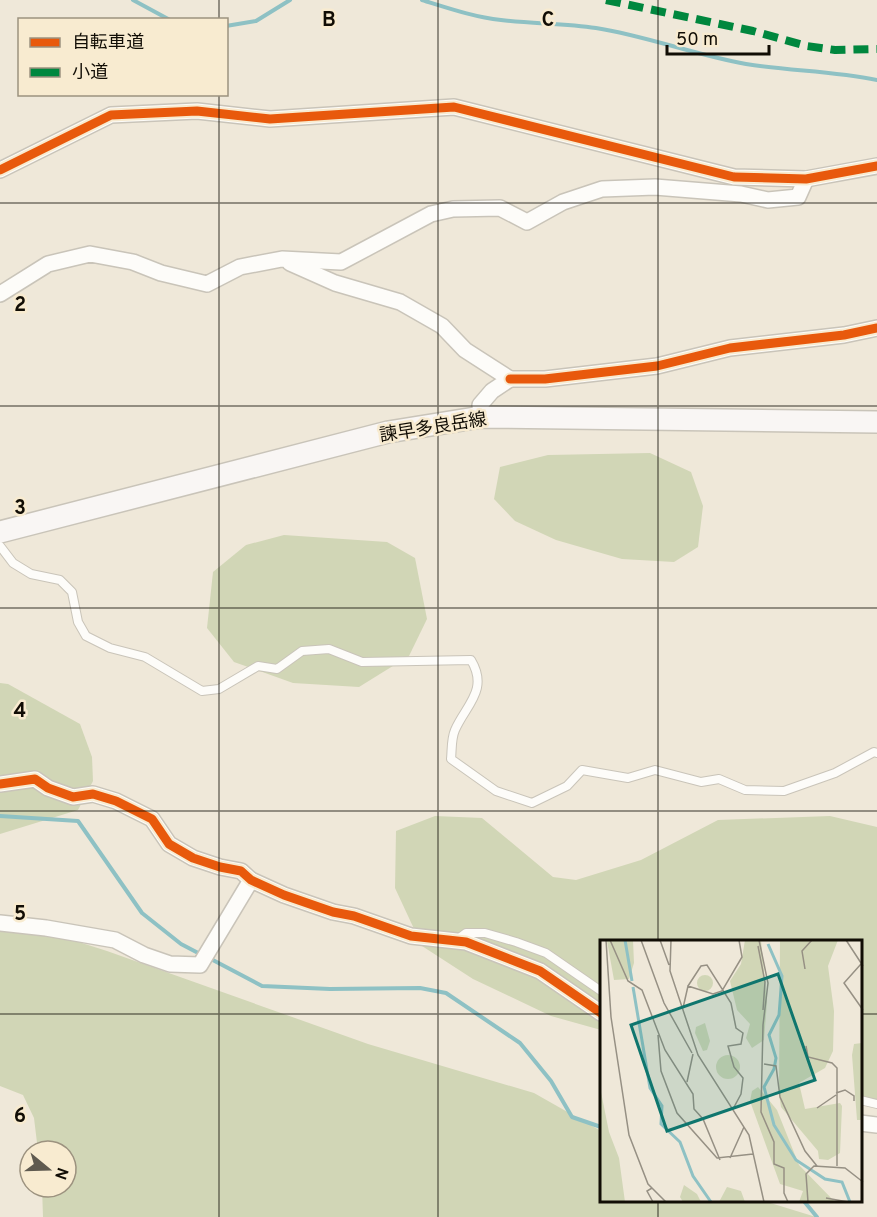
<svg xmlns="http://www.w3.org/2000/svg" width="877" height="1217" viewBox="0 0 877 1217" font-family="Overpass,'Noto Sans JP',sans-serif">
<rect width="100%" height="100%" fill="#efe8d9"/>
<g fill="#d1d6b6">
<path d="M650,453l41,19 12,34 -5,41 -24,15 -52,-3 -66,-19 -41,-19 -21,-22 6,-32 48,-12z"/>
<path d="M284,535l103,7 28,16 12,61 -18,37 -50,31 -66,-4 -59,-21 -27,-34 6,-56 33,-27z"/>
<path d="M0,683l8,1 72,40 12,33 1,24 -15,29 -78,24z"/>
<path d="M435,816l47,2 71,59 23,3 65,-20 77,-40 112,-4 47,11v276l-16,-4 -1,-158h-259v89l-50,-14 -78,-37 -51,-33 -27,-58 1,-57z"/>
<path d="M0,917l107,34 261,93 166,49 67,38v69l163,1 52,16h-773l-1,-30h24v-36h-28l-4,-33 -11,-23 -23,-9z"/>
</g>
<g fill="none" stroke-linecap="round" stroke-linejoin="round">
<g stroke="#8ec1c4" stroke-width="4">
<path d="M133,0l37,20"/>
<path d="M422,0c26,8 52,17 79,20 31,4 64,3 95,8 51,8 99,27 150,36 44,7 88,7 131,16"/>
<path d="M226,26l30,-5 34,-21"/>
<path d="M0,816l78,5 64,92 39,31 21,11"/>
<path d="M209,958l53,28 68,3 90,-1 26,5 74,50 31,38 21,36 29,10"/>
<path d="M803,1200l14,17"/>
</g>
<defs>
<g id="lane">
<path d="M0,546l13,17 18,11 29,6 12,12 6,30 8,14 24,12 35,9 57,34 17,-2 39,-23 19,3 25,-18 27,-2 33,13 109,-2c18,30 -5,45 -16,70 -4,9 -3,20 -4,29l45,32 36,12 35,-17 15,-16 46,8 27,-8 46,12 18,-3 26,11 39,1 51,-18 39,-21 3,1"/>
<path d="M458,939l8,-6h19l31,9 30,11 55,38"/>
<path d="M860,1100l17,4"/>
</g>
<g id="street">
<path d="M0,170l111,-55 86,-4 73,8 184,-12 280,70 72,2 71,-13"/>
<path d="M290,263l45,20 65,19 42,24 23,24 45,29 -18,12 -12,14 1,12"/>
<path d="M0,294l48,-30 42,-10 43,8 28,11 46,11 33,-17 42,-8 59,3 90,-48 22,-5 47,-1 27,14 36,-20 39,-13 53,-2 86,7 27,6 30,-3 8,-18"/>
<path d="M510,379h35l112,-13 73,-18 114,-13 33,-7"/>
<path d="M0,784l35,-5 13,9 25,9 20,-3 23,7 36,18 17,25 24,14 27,9 21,4 10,9 33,15 49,17 21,4 57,20 55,6 74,29 61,42"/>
<path d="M0,923l46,5 69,12 29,15 26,9 30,1 51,-85"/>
<path d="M860,1123l17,2"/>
</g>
<path id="secondary" d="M0,532l388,-100 93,-15 396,5"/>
</defs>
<use href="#lane" stroke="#c9c4b9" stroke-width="10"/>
<use href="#street" stroke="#c9c4b9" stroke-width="18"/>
<use href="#secondary" stroke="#c9c4b9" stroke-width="24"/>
<use href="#lane" stroke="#fdfcf9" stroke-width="8"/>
<use href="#street" stroke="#fdfcf9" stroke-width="15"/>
<use href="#secondary" stroke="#f9f6f4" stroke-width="21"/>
<path stroke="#00873e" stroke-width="8" stroke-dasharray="15 8" stroke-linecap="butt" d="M606,0l147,31 54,15 28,4 42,-1"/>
<defs>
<g id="cycleway">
<path d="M0,170l111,-55 86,-4 73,8 184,-12 280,70 72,2 71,-13"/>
<path d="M510,379h35l112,-13 73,-18 114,-13 33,-7"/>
<path d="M0,784l35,-5 13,9 25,9 20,-3 23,7 36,18 17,25 24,14 27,9 21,4 10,9 33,15 49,17 21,4 57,20 55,6 74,29 61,42"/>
</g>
</defs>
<use href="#cycleway" stroke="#f8ebd0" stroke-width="13"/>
<use href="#cycleway" stroke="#e8590c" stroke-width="9"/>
</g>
<path fill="none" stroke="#110d05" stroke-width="1.5" stroke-opacity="0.55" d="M219,0v20M438,0v1217M658,0v941M219,94v1123M0,203h877M0,406h877M0,608h877M0,811h877M0,1014h601M860,1014h17M658,1200v17"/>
<g text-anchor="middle" stroke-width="5" stroke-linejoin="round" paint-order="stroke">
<g font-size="18" fill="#110d05" stroke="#f8ebd0">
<text transform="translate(433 427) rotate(-9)" y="6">諫早多良岳線</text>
</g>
</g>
<g transform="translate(600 940)">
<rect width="262" height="262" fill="#efe8d9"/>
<path d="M33,0l1,23 -5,16 -15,1 -7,-39zM145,0h16l6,62 -3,38 -12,8 -6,-10 4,-14 -13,-14 -7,-29 11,-17zM238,0l-10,26 6,45 -1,40 -8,17 -26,15 6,26 35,-6 2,3 -2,47 -12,7 -9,-1 -1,-8 -37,-44 -2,-13 1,-153zM97 43a8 8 0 1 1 16 0a8 8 0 1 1-16 0ZM105,83l5,18 -3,9 -4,1 -8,-18 1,-6zM262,103v77h-5l-5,-65 2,-11zM116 127a12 12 0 1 1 24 0a12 12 0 1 1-24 0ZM0,147l9,45 10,26 6,44h-25zM158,147l19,23 22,55 36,37h-36l4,-11 -23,-7 -30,-83 2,-10zM84,245l13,9 4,8h-18l-3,-5zM127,247l14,4 4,11h-26z" fill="#d1d6b6"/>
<path fill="none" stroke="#8ec1c4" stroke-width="3" d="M25,0l7,41M168,4l14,32 -3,39 -10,20 7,23 -2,11 -10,18 10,38 22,35 29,19 17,3 8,20M33,47l17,101 12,18 -1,18 19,18 13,34 18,26"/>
<path fill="none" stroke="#969084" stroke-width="1.5" d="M6,0l5,77 18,118 19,49 18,18M10,0l18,41 14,9 23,60 28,44 1,15 9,10 17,41M41,0l23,63 28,50M60,0l9,25M71,0l-1,31 28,84 51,80 15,67M159,0l9,43 -5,42 -2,87 13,30v22l10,4v25l4,9M246,0l17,26M158,6l7,36 -2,28M261,24l-17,19 19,27M205,29l-3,-18 10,-11M88,46l13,-20 6,-1 24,38 5,25 7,5 -2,11 -13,2 6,21 9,11 -2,16 -8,15M83,68l5,-22 25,8 9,-3 20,-34 -3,-17M58,95l3,36 16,42 40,45 36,-4M206,106l2,11 24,6 5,5v98M164,124l12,2 4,31 25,54 12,15M87,142l6,-28M236,153l9,-3 9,6v5M217,168l19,-13M130,218l14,-31M52,248l-5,3 6,11M226,258l22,4M208,262l-2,-28 8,-8 31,2 18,14"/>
<path fill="#0f766e" fill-opacity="0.15" stroke="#0f766e" stroke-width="3" d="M178,34l37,106 -148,51 -36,-106z"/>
<rect width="262" height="262" fill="none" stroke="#110d05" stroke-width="3"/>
</g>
<g font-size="20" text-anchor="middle" font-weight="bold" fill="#110d05" stroke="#f8ebd0" stroke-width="5" stroke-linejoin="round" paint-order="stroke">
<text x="329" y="26">B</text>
<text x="548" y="26">C</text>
<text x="20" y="311">2</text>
<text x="20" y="514">3</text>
<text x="20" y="717">4</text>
<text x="20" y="920">5</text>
<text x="20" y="1122">6</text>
</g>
<rect x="18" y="18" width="210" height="78" fill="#f8ebd0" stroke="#9c927f" stroke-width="1.5"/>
<rect x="30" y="38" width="30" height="9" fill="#e8590c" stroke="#9c927f" stroke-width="1.5"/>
<text x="72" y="48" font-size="18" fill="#110d05">自転車道</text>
<rect x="30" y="68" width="30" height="9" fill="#00873e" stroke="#9c927f" stroke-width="1.5"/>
<text x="72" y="78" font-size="18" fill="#110d05">小道</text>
<g transform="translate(48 1169) rotate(109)"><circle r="28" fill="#f8ebd0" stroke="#9c927f" stroke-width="1.5"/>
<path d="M0-4.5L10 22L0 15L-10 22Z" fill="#5f5a4f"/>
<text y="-9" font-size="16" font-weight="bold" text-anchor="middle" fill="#110d05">N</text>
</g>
<path d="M667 45v9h102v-9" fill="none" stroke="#110d05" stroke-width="3"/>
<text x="676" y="45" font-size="18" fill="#110d05" stroke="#f8ebd0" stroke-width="4.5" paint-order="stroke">50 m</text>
</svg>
